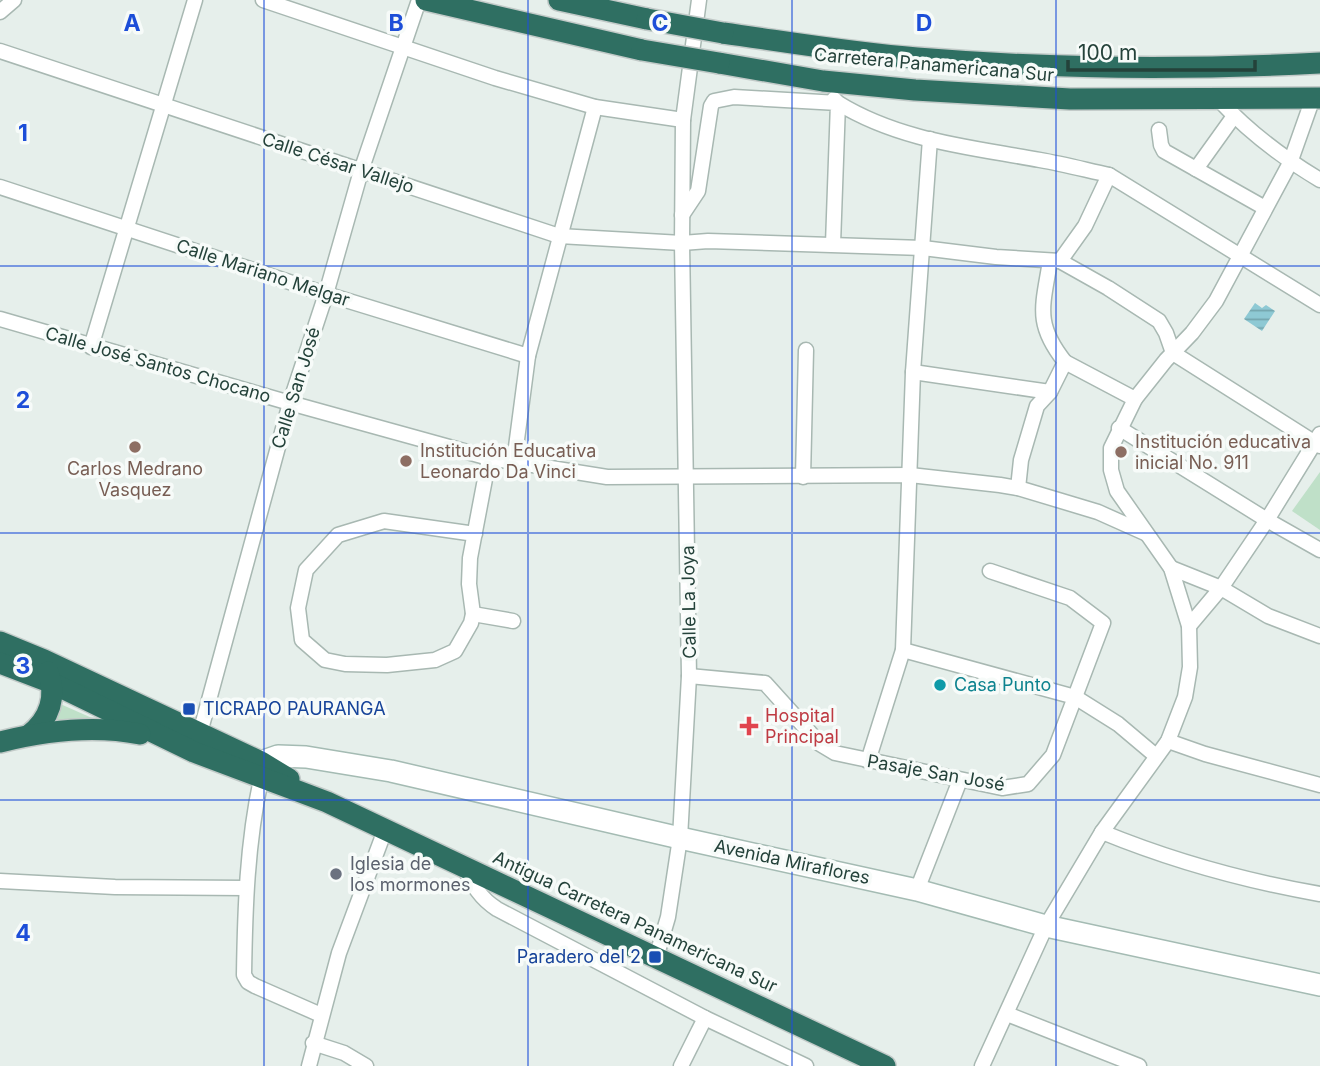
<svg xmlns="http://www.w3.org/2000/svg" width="1320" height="1066" viewBox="0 0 1320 1066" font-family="Inter,sans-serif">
<defs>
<pattern id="water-rules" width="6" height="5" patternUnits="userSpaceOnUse" patternTransform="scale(1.75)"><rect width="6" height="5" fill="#8ec9d4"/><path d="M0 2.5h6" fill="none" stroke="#74a5ad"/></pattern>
</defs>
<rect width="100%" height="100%" fill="#e6efeb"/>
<g fill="#bfe0c8">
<path d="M1320,472v58l-28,-19z"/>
<path d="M58,703l34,15 -45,10z"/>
</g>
<path fill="url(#water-rules)" d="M1255,303l7,5 4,-3 9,6 -13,20 -18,-12z"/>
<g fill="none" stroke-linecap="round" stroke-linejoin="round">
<defs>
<g id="street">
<path d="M263,0l232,78 100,29 88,13"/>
<path d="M0,12l14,-12"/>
<path d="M0,51l559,185 123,7 26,-2 215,7 73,9 64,4 48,27 51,33 7,12 7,20 147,93"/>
<path d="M834,99l4,4c62,38 132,44 202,57 23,4 46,10 69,15"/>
<path d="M1219,100c29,31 64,58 101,80"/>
<path d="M1159,130l2,15 3,6 101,57"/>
<path d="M1196,169l38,-53"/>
<path d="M0,187l326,107 202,62"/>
<path d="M682,215l16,-24 13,-85 3,-5 20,-4 104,6 -5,141"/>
<path d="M1060,261l25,-35 24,-51 211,130"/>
<path d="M0,319l290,84 199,55 118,19 303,-2 90,10 18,3 80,24 47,21"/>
<path d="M91,347l104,-347"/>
<path d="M1065,362l70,37"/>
<path d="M913,372l137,20"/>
<path d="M1119,428l148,92 53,30"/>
<path d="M514,462l14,-106 67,-249"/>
<path d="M803,477l3,-127"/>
<path d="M1018,488l3,-28 16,-54 13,-14 15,-30c-31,-39 -22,-56 -15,-101"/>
<path d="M475,534l-91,-13 -46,14 -32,35 -8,38 4,32 23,20 20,4 42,1 48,-5 20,-9 16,-28 2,-9 -4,-30 1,-26 19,-100"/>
<path d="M1171,568l50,20 46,-68 53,-86"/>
<path d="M473,614l40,7"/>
<path d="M1189,626l32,-38 47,28 52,20"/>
<path d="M903,650l172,47 43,27 38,32"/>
<path d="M689,676l76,7 55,61 15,9 167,35 26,-4 25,-29 50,-132 -33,-25 -80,-27"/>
<path d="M200,733l90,-330 36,-109 35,-123 58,-171"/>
<path d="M1168,741l37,13 115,31"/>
<path d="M868,761l35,-111 10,-278 17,-233"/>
<path d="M261,779c-14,65 -16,130 -17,196l4,7 7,4 66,29"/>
<path d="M1102,832c71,29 143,49 218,62"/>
<path d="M464,868c9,17 16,30 33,41l208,109 101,48"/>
<path d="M0,881l115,6 131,1"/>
<path d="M917,890l43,-110"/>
<path d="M656,958l12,-41 12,-79 9,-162 -7,-433 1,-123 16,-120"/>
<path d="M1007,1014l132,52"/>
<path d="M313,1043l31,10 22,13"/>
<path d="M309,1066l30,-113 46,-123"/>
<path d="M681,1066l24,-48"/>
<path d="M982,1066l64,-140 56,-94 66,-91 17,-44 5,-30 -1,-41 -18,-58 -54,-77 -6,-21v-22l24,-49 31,-39 26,-27 24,-32 74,-138 23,-65"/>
</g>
<path id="secondary" d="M261,762l17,-6 28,1 85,14 289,67 237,52 129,36 274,59"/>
<g id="highway">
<path d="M426,0l216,50"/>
<path d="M559,0l88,19"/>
<path d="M723,33c65,9 129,20 194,25 134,11 269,12 403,5"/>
<path d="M719,63l104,18 92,9 155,9 250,-1"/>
<path d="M0,642l44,18 217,102 28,17"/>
<path d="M0,663l52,20 142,69 133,50 558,264"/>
<path d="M29,735c21,-16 28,-39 19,-63"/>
<path d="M0,742c44,-11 95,-17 140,-8"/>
</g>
</defs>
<use href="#street" stroke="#a8b8b2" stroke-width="17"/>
<use href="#secondary" stroke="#a4bbb3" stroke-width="24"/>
<use href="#highway" stroke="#c2cac8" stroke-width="24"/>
<use href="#street" stroke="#fff" stroke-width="14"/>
<use href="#secondary" stroke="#fff" stroke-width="21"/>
<use href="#highway" stroke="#2f6f62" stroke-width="21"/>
<defs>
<g id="highway-bridge">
<path d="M647,19l76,14"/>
<path d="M642,50l77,13"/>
</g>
</defs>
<use href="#highway-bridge" stroke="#c2cac8" stroke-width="24" stroke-linecap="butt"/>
<use href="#highway-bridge" stroke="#2f6f62" stroke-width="21"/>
</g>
<path fill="none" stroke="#1d4ed8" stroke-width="2" stroke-opacity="0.55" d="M264,0v1066M528,0v1066M792,0v1066M1056,0v1066M0,266h1320M0,533h1320M0,800h1320"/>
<g fill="#8d6e63" stroke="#f7fbf9" stroke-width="2.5">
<circle cx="135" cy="447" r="7"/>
<circle cx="1121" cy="452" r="7"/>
<circle cx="406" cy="461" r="7"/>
</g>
<circle fill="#0f9aa8" stroke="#f7fbf9" stroke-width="2.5" cx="940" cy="685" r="7"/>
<g fill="#1a4fb4" stroke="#f7fbf9" stroke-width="2.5">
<rect x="182" y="702" width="14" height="14" rx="3.5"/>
<rect x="648" y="950" width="14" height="14" rx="3.5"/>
</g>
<path fill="#e0444e" stroke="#f7fbf9" stroke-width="2.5" d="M745.5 715.5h7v7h7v7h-7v7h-7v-7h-7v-7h7z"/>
<circle fill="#6b7280" stroke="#f7fbf9" stroke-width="2.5" cx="336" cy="874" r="7"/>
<g text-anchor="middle" stroke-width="7" stroke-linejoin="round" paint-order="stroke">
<g font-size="18" fill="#24423a" stroke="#f7fbf9">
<text transform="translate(934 65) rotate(5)" y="6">Carretera Panamericana Sur</text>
<text transform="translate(338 163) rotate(18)" y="6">Calle César Vallejo</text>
<text transform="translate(263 273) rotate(18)" y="6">Calle Mariano Melgar</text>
<text transform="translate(158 365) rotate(16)" y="6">Calle José Santos Chocano</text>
<text transform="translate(296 388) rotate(-73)" y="6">Calle San José</text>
<text transform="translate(689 602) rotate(-91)" y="6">Calle La Joya</text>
<text transform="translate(936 773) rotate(10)" y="6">Pasaje San José</text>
<text transform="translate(792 862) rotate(12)" y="6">Avenida Miraflores</text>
<text transform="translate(635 922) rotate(25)" y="6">Antigua Carretera Panamericana Sur</text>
</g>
<g font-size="18" fill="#785e54" stroke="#f7fbf9" text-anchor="start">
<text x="1135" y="448">Institución educativa<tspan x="1135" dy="21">inicial No. 911</tspan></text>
<text x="420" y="457">Institución Educativa<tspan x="420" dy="21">Leonardo Da Vinci</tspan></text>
<text x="135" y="475" text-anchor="middle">Carlos Medrano<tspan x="135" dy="21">Vasquez</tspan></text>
</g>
<g font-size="18" fill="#0d838f" stroke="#f7fbf9" text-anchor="start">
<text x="954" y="691">Casa Punto</text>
</g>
<g font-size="18" fill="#164399" stroke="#f7fbf9" text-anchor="start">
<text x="203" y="715">TICRAPO PAURANGA</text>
<text x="641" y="963" text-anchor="end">Paradero del 2</text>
</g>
<g font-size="18" fill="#be3a42" stroke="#f7fbf9" text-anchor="start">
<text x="765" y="722">Hospital<tspan x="765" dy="21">Principal</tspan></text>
</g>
<g font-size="18" fill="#5b616d" stroke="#f7fbf9" text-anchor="start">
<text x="350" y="870">Iglesia de<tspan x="350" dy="21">los mormones</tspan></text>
</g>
</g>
<g font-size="23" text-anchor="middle" font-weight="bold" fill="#1d4ed8" stroke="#f7fbf9" stroke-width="7" stroke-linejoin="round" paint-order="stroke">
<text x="132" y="31">A</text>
<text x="396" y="31">B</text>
<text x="660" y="31">C</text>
<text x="924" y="31">D</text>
<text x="23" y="141">1</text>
<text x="23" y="408">2</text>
<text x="23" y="674">3</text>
<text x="23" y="941">4</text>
</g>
<path d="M1068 60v10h187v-10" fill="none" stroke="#24423a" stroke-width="3.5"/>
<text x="1078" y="60" font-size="21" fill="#24423a" stroke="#f7fbf9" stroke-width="5" paint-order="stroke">100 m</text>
</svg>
